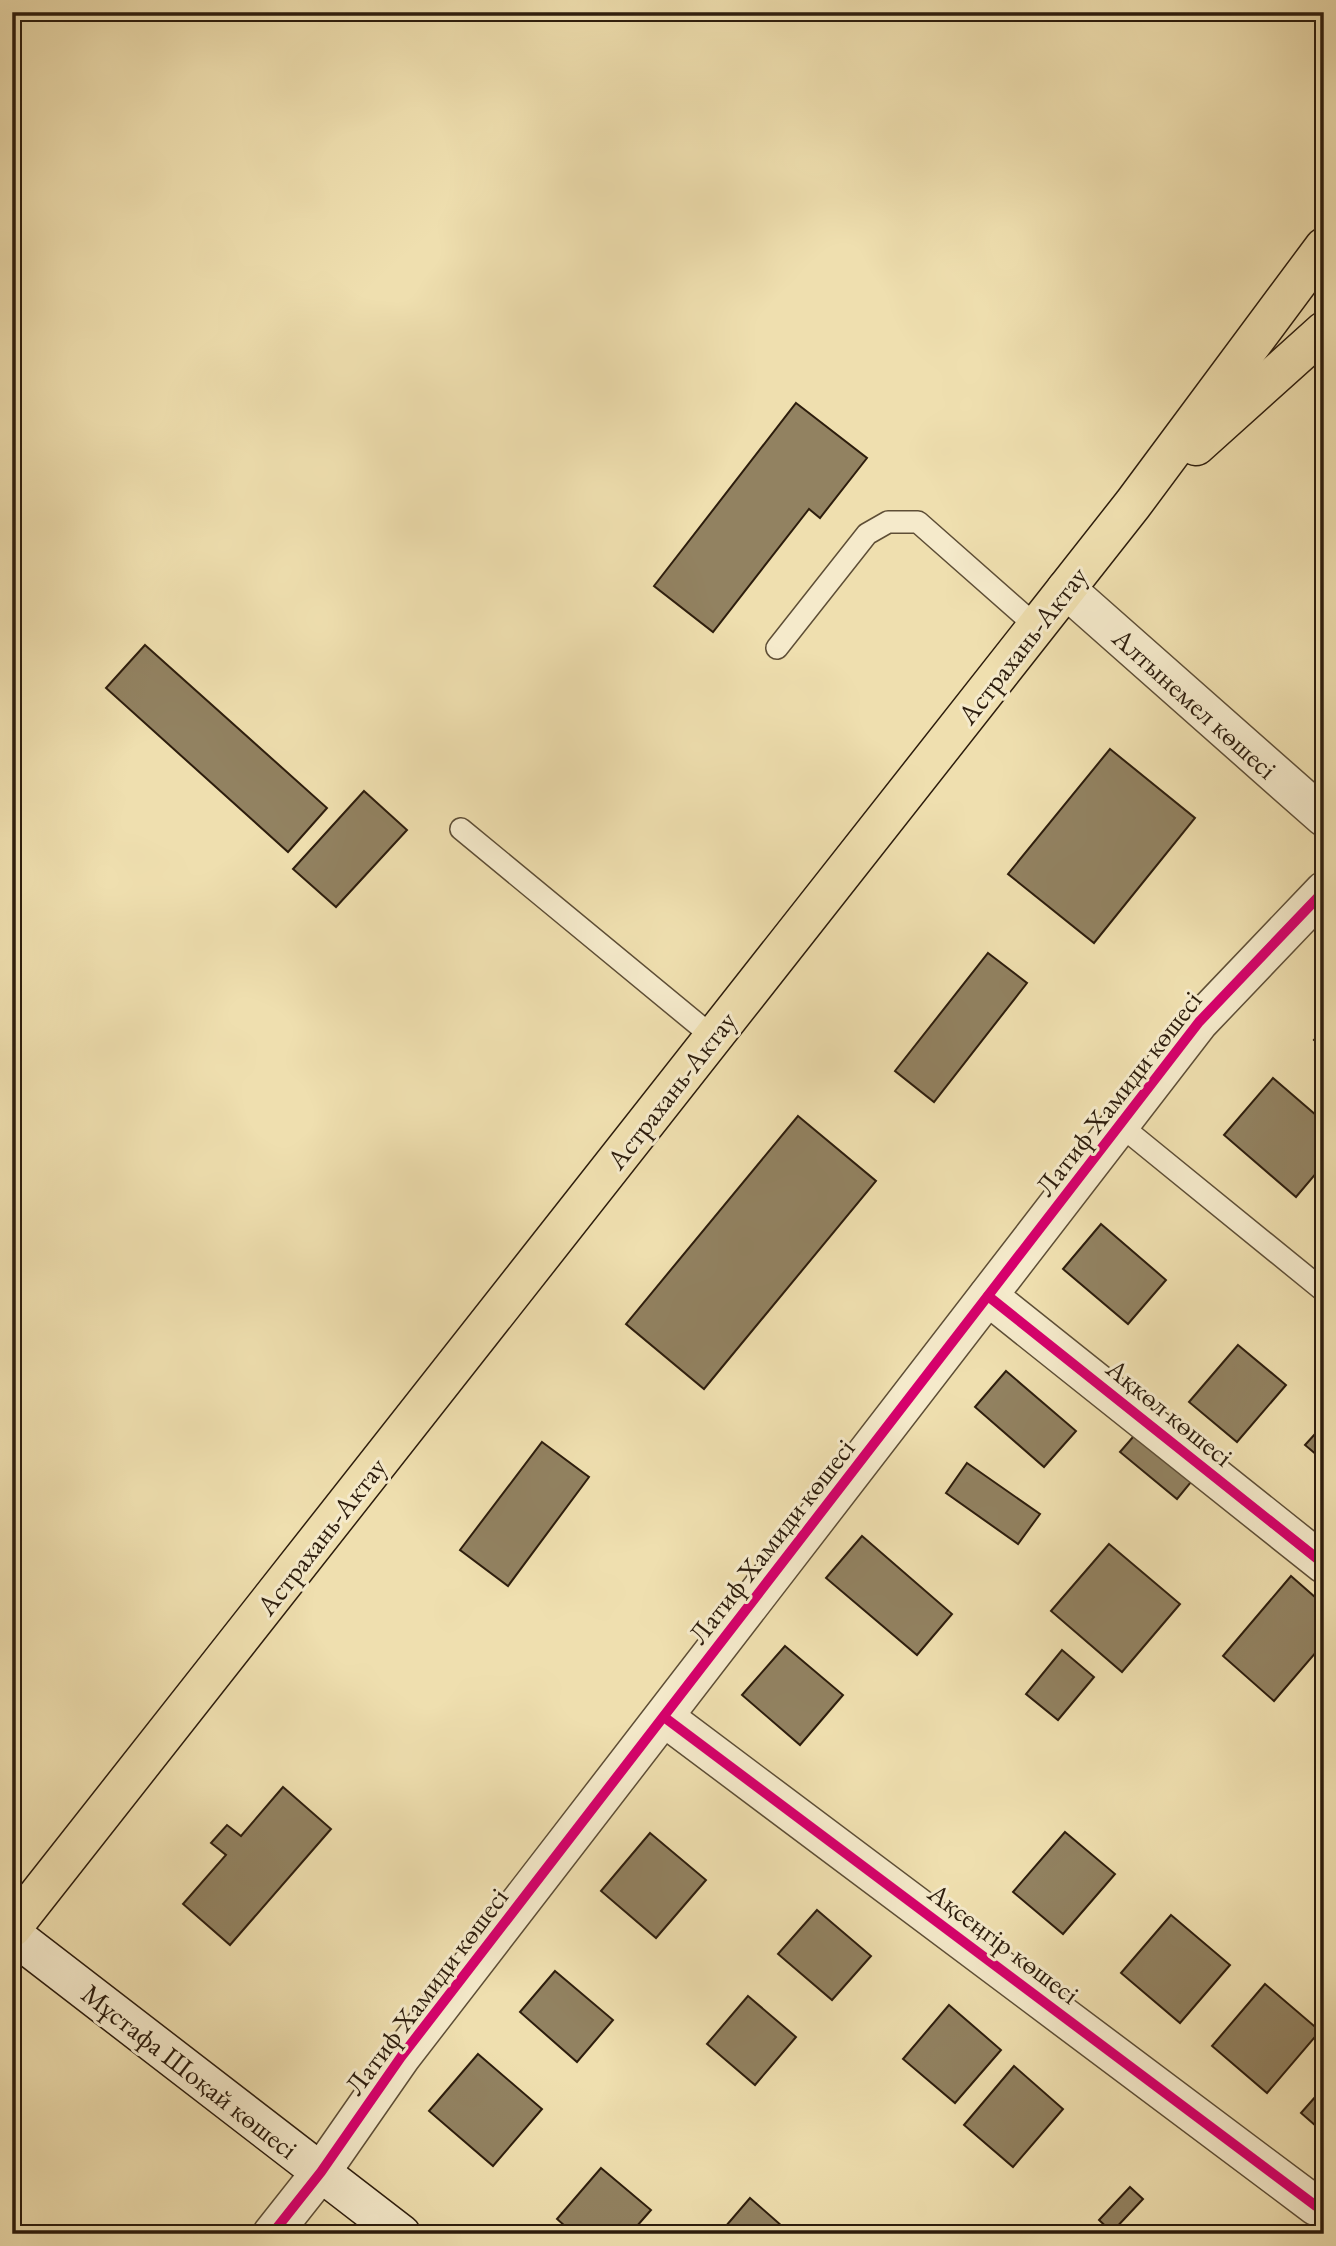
<svg xmlns="http://www.w3.org/2000/svg" width="1336" height="2246" viewBox="0 0 1336 2246" font-family="'EB Garamond',serif">
<rect width="100%" height="100%" fill="#efdfaf"/>
<filter id="stains"><feTurbulence type="fractalNoise" baseFrequency=".00286" numOctaves="4"/><feColorMatrix values="0 0 0 0 .2 0 0 0 0 .09 0 0 0 0 .02 0 0 0 .5 -.17"/></filter>
<radialGradient id="worn" r=".72"><stop offset=".6" stop-color="#630" stop-opacity="0"/><stop offset="1" stop-color="#630" stop-opacity=".3"/></radialGradient>
<g fill="#928261" stroke="#2d1d0d" stroke-width="2">
<path d="M796,403l71,55 -47,60 -11,-9 -96,123 -59,-46z"/>
<path d="M145,645l182,163 -39,44 -182,-164z"/>
<path d="M1110,749l85,69 -101,125 -86,-69z"/>
<path d="M364,791l43,39 -71,77 -43,-38z"/>
<path d="M988,953l39,30 -93,119 -39,-31z"/>
<path d="M1324,1029v20l-10,-9z"/>
<path d="M1273,1078l51,44v42l-28,33 -72,-62z"/>
<path d="M798,1116l78,65 -172,208 -78,-65z"/>
<path d="M1101,1224l65,56 -38,44 -65,-55z"/>
<path d="M1238,1345l48,40 -49,57 -48,-40z"/>
<path d="M1006,1371l70,60 -32,36 -69,-60z"/>
<path d="M1324,1424v37l-19,-16z"/>
<path d="M1140,1429l56,47 -19,23 -57,-47z"/>
<path d="M542,1442l47,35 -81,109 -48,-36z"/>
<path d="M967,1463l73,51 -22,30 -72,-51z"/>
<path d="M862,1536l90,78 -35,41 -91,-77z"/>
<path d="M1109,1544l71,60 -58,68 -71,-61z"/>
<path d="M1291,1576l33,29v38l-50,58 -51,-45z"/>
<path d="M785,1646l58,49 -43,50 -58,-50z"/>
<path d="M1062,1650l32,27 -36,43 -32,-26z"/>
<path d="M283,1787l48,42 -101,116 -47,-41 43,-49 -15,-12 16,-18 14,11z"/>
<path d="M1065,1832l50,42 -52,60 -50,-42z"/>
<path d="M650,1833l56,47 -50,58 -55,-47z"/>
<path d="M817,1910l54,46 -39,44 -54,-46z"/>
<path d="M1171,1915l59,50 -50,58 -59,-50z"/>
<path d="M555,1971l58,49 -36,42 -57,-50z"/>
<path d="M1265,1984l55,47 -53,62 -55,-47z"/>
<path d="M748,1996l48,41 -41,48 -48,-41z"/>
<path d="M949,2005l52,45 -46,53 -52,-44z"/>
<path d="M478,2054l64,55 -49,57 -64,-55z"/>
<path d="M1014,2066l49,43 -50,58 -49,-42z"/>
<path d="M1324,2087v46l-23,-20z"/>
<path d="M601,2168l50,42 -21,24h-56l-17,-15z"/>
<path d="M1130,2187l13,12 -31,33 -13,-12z"/>
<path d="M750,2198l41,36h-72z"/>
</g>
<g fill="none" stroke-linecap="round" stroke-linejoin="round">
<defs>
<g id="service">
<path d="M777,648l90,-114 21,-12h30l118,104"/>
<path d="M461,829l252,208"/>
<path d="M1120,1125l204,166"/>
</g>
<g id="minor">
<path d="M1066,589l258,228"/>
<path d="M988,1296l336,268"/>
<path d="M664,1717l652,489"/>
<path d="M272,2234l49,-62 80,-115 798,-1035 125,-131"/>
</g>
<path id="secondary" d="M12,1934l389,300"/>
<g id="trunk">
<path d="M1196,446l128,-115"/>
<path d="M12,1928l1121,-1424 191,-257"/>
</g>
</defs>
<use href="#service" stroke="#5e4e36" stroke-width="24"/>
<use href="#minor" stroke="#5e4e36" stroke-width="41"/>
<use href="#secondary" stroke="#2d1d0d" stroke-width="41"/>
<use href="#trunk" stroke="#2d1d0d" stroke-width="41"/>
<use href="#service" stroke="#f5eacb" stroke-width="21"/>
<use href="#minor" stroke="#f5eacb" stroke-width="38"/>
<use href="#secondary" stroke="#f5eacb" stroke-width="38"/>
<use href="#trunk" stroke="#efdfaf" stroke-width="38"/>
<defs>
<g id="cycleway">
<path d="M988,1296l336,268"/>
<path d="M664,1717l652,489"/>
<path d="M272,2234l49,-62 80,-115 798,-1035 125,-131"/>
</g>
</defs>
<use href="#cycleway" stroke="#f5eacb" stroke-width="15"/>
<use href="#cycleway" stroke="#d6006c" stroke-width="10"/>
</g>
<g text-anchor="middle" stroke-width="6" stroke-linejoin="round" paint-order="stroke">
<g font-size="28" fill="#2d1d0d" stroke="#f5eacb">
<text transform="translate(1022 645) rotate(-52)" y="10">Астрахань-Актау</text>
<text transform="translate(1195 703) rotate(42)" y="10">Алтынемел көшесі</text>
<text transform="translate(671 1090) rotate(-52)" y="10">Астрахань-Актау</text>
<text transform="translate(1118 1093) rotate(-52)" y="10">Латиф Хамиди көшесі</text>
<text transform="translate(1170 1412) rotate(39)" y="10">Ақкөл көшесі</text>
<text transform="translate(321 1536) rotate(-52)" y="10">Астрахань-Актау</text>
<text transform="translate(771 1541) rotate(-52)" y="10">Латиф Хамиди көшесі</text>
<text transform="translate(1004 1943) rotate(37)" y="10">Ақсеңгір көшесі</text>
<text transform="translate(426 1991) rotate(-53)" y="10">Латиф Хамиди көшесі</text>
<text transform="translate(190 2071) rotate(38)" y="10">Мұстафа Шоқай көшесi</text>
</g>
</g>
<rect width="1336" height="2246" fill="none" stroke="#efdfaf" stroke-width="42"/>
<rect x="14" y="14" width="1308" height="2218" fill="none" stroke="#2d1d0d" stroke-width="3.5"/>
<rect x="21" y="21" width="1294" height="2204" fill="none" stroke="#2d1d0d" stroke-width="2"/>
<rect width="100%" height="100%" filter="url(#stains)"/>
<rect width="100%" height="100%" fill="url(#worn)"/>
</svg>
